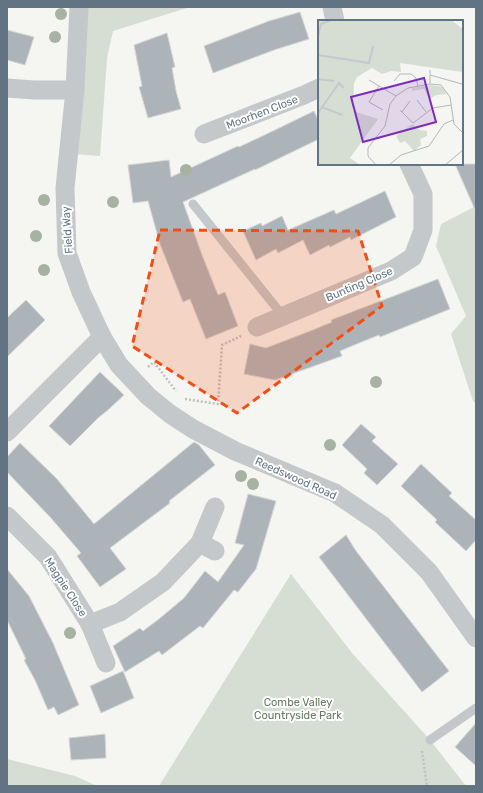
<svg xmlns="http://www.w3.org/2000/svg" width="483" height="793" viewBox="0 0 483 793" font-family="Rubik,sans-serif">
<rect width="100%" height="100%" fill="#f5f5f1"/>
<g fill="#d6ddd2">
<path d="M84,7h106l-77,24 -6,27 -7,98 -27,-2z"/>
<path d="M476,206v198l-3,-3 -22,-67 15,-18 -30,-70 5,-22z"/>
<path d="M291,574l61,79 78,87 36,46h-307z"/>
<path d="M7,759l68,17 22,10h-90z"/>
</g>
<g fill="#acb4ba" stroke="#d6d6d4">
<path d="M300,12l9,27 -35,11 -61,23 -9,-27 65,-25z"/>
<path d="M7,30l27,7 -9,28 -18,-5z"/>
<path d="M167,33l8,34 -3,1 4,23 5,18 -33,9 -9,-31 3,-1 -8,-41z"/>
<path d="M314,111l5,11v17l-64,31v-1l-72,33 19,53 16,40 7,-3 13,34 -32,13 -16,-40 -7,3 -23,-58 -12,-43 -15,2 -5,-38 41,-5 2,17 67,-31 1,1 34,-16z"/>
<path d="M455,164h21v48z"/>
<path d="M385,191l11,26 -45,23 -1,-3 -20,10 -1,-2 -19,10 -7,-15 -25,13 -2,-4 -20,11 -13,-29 18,-8 1,3 20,-10 6,14 46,-20 2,4z"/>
<path d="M438,279l12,30 -70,28 -1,-2 -20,8 -19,8 2,5 -67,24 -31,-6 6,-30 16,4 47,-18 19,-8 -1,-2z"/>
<path d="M26,300l19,20 -38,37v-39z"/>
<path d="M100,372l24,23 -15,14 -11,9 -28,28 -21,-20z"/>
<path d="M361,424l15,13 -4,4 26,23 -21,21 -13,-12 3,-4 -25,-24z"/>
<path d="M194,442l5,3 16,20 -46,36 1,2 -60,45 16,21 -26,18 -23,-31 4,-3 -30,-35 -44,-46v-15l13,-14 37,36 37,45z"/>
<path d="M421,464l31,29 -3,3 27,24v20l-10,11 -31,-29 2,-2 -36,-34z"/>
<path d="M248,494l28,7 -20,68 -18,23 -4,-2 -31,38 -3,-2 -38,29 -3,-4 -34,21 -12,-26 27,-18 3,3 16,-12 25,-21 21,-27 13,11 26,-37 -9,-2z"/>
<path d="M346,535l10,16 93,120 -27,21 -103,-135z"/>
<path d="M7,569l22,27 24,47 26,62 -21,10 -4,-8 -6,3 -13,-30 -11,-20 2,-1 -19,-39z"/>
<path d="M123,671l11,27 -33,15 -11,-27z"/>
<path d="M476,723v43l-21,-19z"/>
<path d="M105,734l1,24 -35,2 -2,-22z"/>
</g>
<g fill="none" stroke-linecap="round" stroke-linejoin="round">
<g stroke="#bec0c2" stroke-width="2.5" stroke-dasharray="2 2" stroke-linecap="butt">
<path d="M148,367l6,-5 22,29"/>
<path d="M185,399l33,5 4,-59 19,-9"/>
<path d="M422,751l5,35"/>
</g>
<g stroke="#c4c8cb" stroke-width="9">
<path d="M193,204l90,112"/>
<path d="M430,740l46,-32"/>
</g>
<g stroke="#c4c8cb" stroke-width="19">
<path d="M332,7l3,14"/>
<path d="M7,88l27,2h41"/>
<path d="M204,134l100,-39 15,-7"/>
<path d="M257,327l134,-56 22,-14 10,-27v-36l-14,-30"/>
<path d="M102,337l17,28 29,31 22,18 23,15 42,22 100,42 47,32 47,47 47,66"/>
<path d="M7,432l95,-95 -21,-45 -14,-39 -2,-65 10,-98 4,-83"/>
<path d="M7,516l41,41 42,67 30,-12 43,-30 37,-39 15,-36"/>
<path d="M200,543l15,8"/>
<path d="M90,624l16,39"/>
</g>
</g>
<g fill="#a6b2a2">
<circle cx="61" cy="14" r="6"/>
<circle cx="55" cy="37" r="6"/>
<circle cx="186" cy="170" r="6"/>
<circle cx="44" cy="200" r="6"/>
<circle cx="113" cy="202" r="6"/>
<circle cx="36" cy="236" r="6"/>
<circle cx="44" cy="270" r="6"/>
<circle cx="376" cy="382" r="6"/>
<circle cx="330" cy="445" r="6"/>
<circle cx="241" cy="476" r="6"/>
<circle cx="253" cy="484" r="6"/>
<circle cx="70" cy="633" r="6"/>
</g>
<path fill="#f14e15" fill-opacity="0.2" stroke="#f14e15" stroke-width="3" stroke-dasharray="8 5" stroke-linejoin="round" d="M160,230l198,1 24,75 -145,107 -105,-67z"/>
<g text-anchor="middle" stroke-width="4" stroke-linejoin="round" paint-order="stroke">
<g font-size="11" fill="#627484" stroke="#fff">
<text transform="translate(262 112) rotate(-21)" y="4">Moorhen Close</text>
<text transform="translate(67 230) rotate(-94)" y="4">Field Way</text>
<text transform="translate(359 284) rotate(-23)" y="4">Bunting Close</text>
<text transform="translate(296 478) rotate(24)" y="4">Reedswood Road</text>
<text transform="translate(66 587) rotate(57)" y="4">Magpie Close</text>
</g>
<g font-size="11" fill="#667b61" stroke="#fff">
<text x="298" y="706">Combe Valley<tspan x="298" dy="13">Countryside Park</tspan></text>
</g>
</g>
<g transform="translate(318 20)">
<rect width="145" height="145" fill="#f5f5f1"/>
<path d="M0,0h133l12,9v43l-63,-9 1,9 -10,-1 -9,3 -10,-6 -15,9 -3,6 -1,28 25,8 -28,39 10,7h-42zM113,65l11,2 5,7 -11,1 -6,4 -6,-10 -12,2v-3zM94,104l8,6 7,1v5l-7,3 1,6 -7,6 -9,-10 -5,2 -4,-7z" fill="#d6ddd2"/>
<path fill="none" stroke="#c0cad0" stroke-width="2" d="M0,16l3,-12 10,-4M0,35l51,8 4,-17M0,59l16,2M4,87l20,8M0,93l21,-30 5,5"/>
<path fill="none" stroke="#b1b9be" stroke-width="1" d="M112,50v14M112,55l32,9M51,60l27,16 12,-8 22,-4 11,1 9,12 4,27 9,9M76,61l6,-7h11l5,4 2,9M61,66l-10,16 14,8M99,80l9,12M82,90l13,13 20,-15 18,-3M84,92l8,-11M58,145l-8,-9v-8l17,-22 5,-22 6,-8M71,145l12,-10 28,-9 15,-22 9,-4M127,145l18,-15"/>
<path fill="#7b2cbf" fill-opacity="0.15" stroke="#7b2cbf" stroke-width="2" d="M106,58l12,44 -73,20 -12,-45z"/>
<rect width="145" height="145" fill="none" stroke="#627484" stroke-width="2"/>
</g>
<rect width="483" height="793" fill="none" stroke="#627484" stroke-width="16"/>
</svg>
